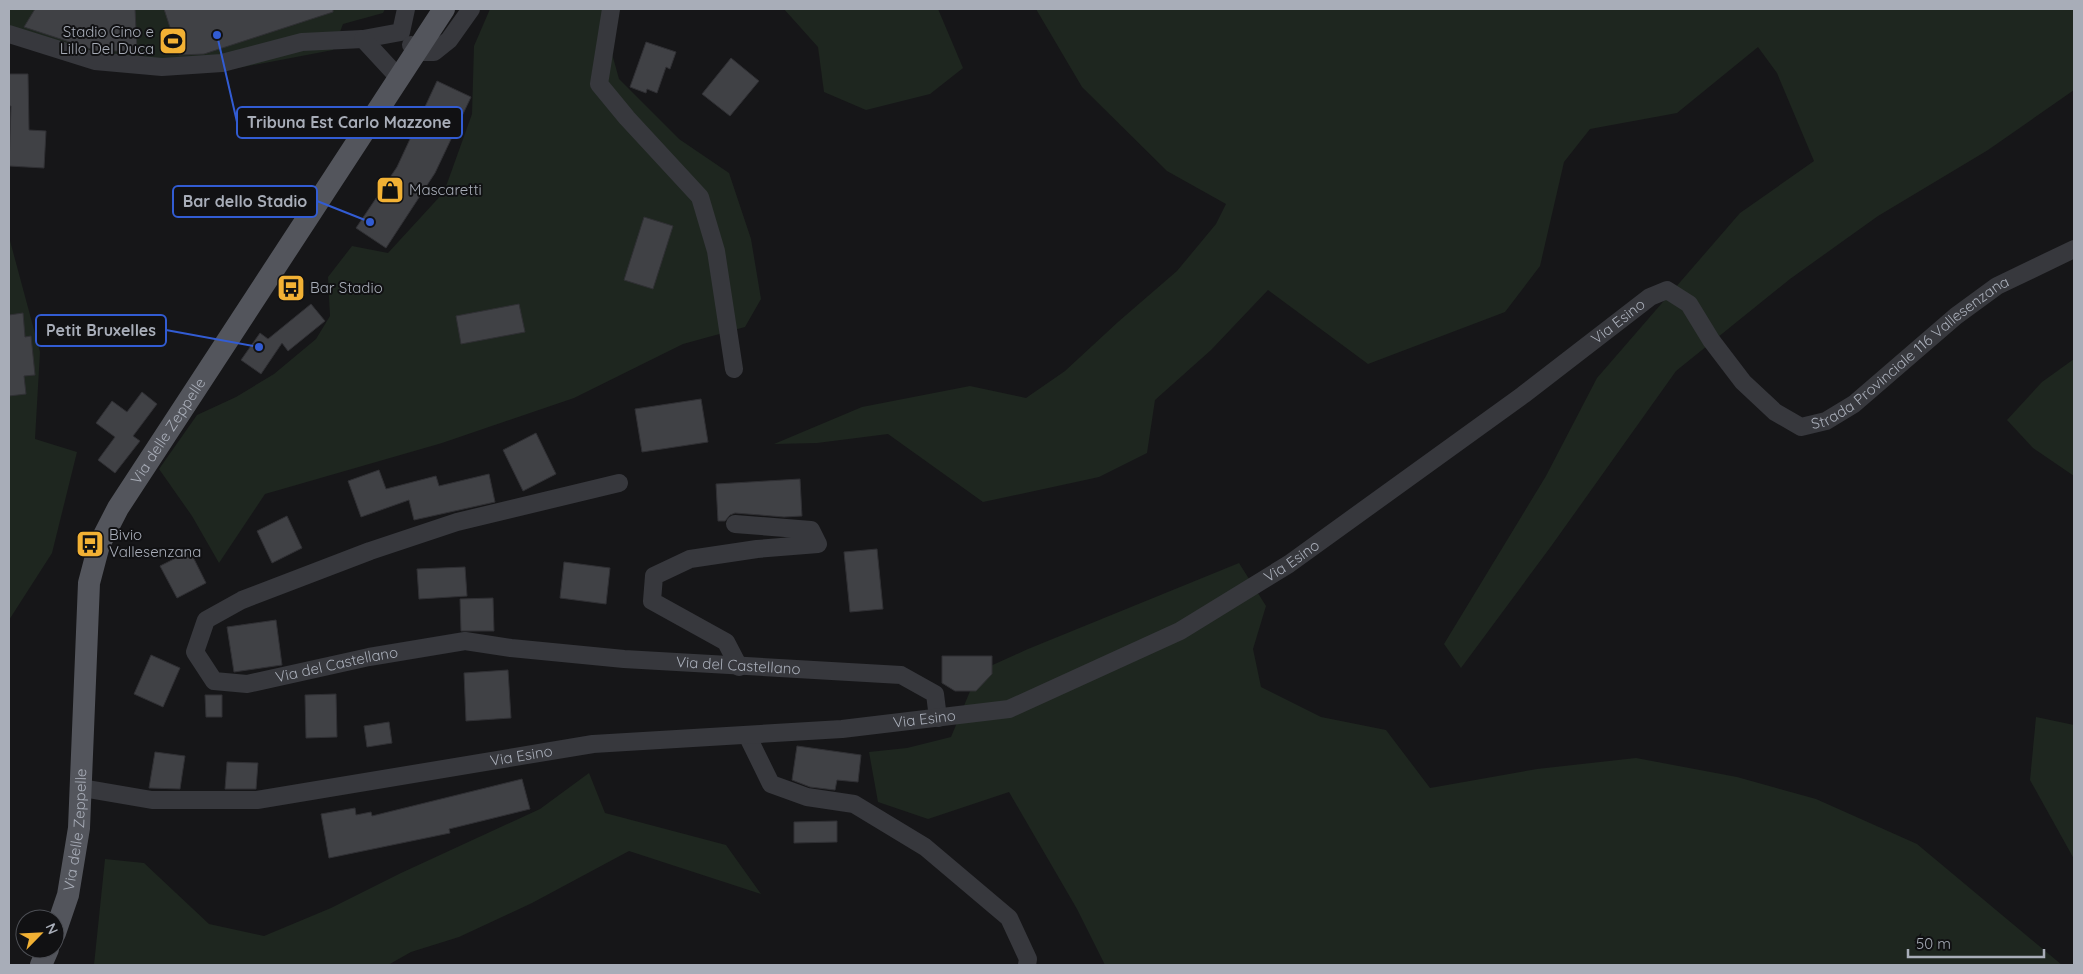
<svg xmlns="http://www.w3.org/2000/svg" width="2083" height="974" viewBox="0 0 2083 974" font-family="Quicksand,sans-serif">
<rect width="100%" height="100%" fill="#161618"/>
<g fill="#1e261f">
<path d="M9,9h376l-2,4 -40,11 -10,26 -111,21 -213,-29z"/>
<path d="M490,9h131l-15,23 13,47 60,60 50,34 22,66 10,60 -16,28 -62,17 -109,54 -132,45 -177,51 -46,69 -27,-47 -33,-47 38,-54 39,-18 38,-23 42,-35 14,-23 -2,-39 24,-31 36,7 56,-61 28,-78 2,-68z"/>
<path d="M784,9h154l25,59 -33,26 -64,16 -42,-18 -6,-45z"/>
<path d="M1036,9h1038v81l-86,60 -110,66 -88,63 -114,92 -124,174 -91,123 -17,-24 102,-168 51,-98 143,-165 74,-52 -37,-88 -19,-26 -81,66 -87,16 -26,33 -24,104 -35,46 -137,52 -100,-74 -57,60 -56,50 -8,53 -48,24 -116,25 -95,-68 -71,9 -43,1 88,-37 108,-21 56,12 39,-27 53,-49 59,-51 39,-47 10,-20 -59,-33 -85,-84z"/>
<path d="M9,237l31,115 -5,87 42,13 -25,101 -43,67z"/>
<path d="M2074,359v117l-41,-28 -26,-28 35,-38z"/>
<path d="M1239,563l27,43 -13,43 8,38 60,30 65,13 44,58 107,-19 99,-11 101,19 79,22 101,45 145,121h-957l-28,-56 -68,-117 -81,27 -50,-17 -9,-50 38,-4 44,-11 22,-53 13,-16 42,-19z"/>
<path d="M2036,717l38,8v134l-44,-79z"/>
<path d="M589,773l16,40 121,32 35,49 -132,-43 -97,52 -73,34 -48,15 -23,13h-294l11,-106 39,4 65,61 55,12 67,-28 70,-35 139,-64z"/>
</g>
<g fill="#404145" stroke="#303034">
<path d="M35,9h100l2,42h-40l-73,-24z"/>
<path d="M164,9h169v3l-129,42 -25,1z"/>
<path d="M646,42l30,10 -6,17 -4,-2 -9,26 -10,-4 -1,4 -16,-6z"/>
<path d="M731,58l28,23 -29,35 -28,-22z"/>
<path d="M9,74h19l1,56 17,1 -2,37 -35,-2 2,-60h-2z"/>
<path d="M437,81l34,16 -36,76 -49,75 -30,-20 41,-61z"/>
<path d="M644,217l29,9 -20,63 -29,-9z"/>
<path d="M311,304l14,17 -37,30 -6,-8 -21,31 -20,-14 19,-27 8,6z"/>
<path d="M519,304l6,28 -64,12 -5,-28z"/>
<path d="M23,313l2,24 6,-1 4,39 -11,1 2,18 -17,2v-81z"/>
<path d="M142,392l15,12 -24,32 7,5 -25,32 -17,-13 17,-23 -19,-14 16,-22 15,11z"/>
<path d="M701,399l7,43 -66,10 -7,-43z"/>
<path d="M536,433l20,41 -33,17 -20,-41z"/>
<path d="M379,470l7,19 50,-13 3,10 50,-12 6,28 -81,18 -5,-20 -48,17 -13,-36z"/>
<path d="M800,479l2,37 -18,1 -49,-4 -5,2 -5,6h-7l-2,-37z"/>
<path d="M287,516l15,32 -30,15 -15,-32z"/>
<path d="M877,549l6,60 -33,3 -6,-60z"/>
<path d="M190,551l16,32 -29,15 -17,-32z"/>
<path d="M564,562l46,6 -4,36 -46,-6z"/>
<path d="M465,567l2,29 -48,3 -2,-30z"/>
<path d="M493,598l1,33h-33l-1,-32z"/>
<path d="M276,620l6,45 -48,7 -7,-45z"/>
<path d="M151,655l29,13 -17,39 -29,-13z"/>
<path d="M942,656h50v18l-16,17h-21l-13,-8z"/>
<path d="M508,670l3,48 -45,3 -2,-48z"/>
<path d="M336,694l1,43 -31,1 -1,-43z"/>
<path d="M205,695h17v22h-16z"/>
<path d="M389,722l3,21 -25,4 -3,-21z"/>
<path d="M797,746l64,9 -3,27 -21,-2 -2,10 -25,-3 -18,-7z"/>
<path d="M155,752l30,4 -5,33 -31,-1z"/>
<path d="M227,762l31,1 -2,26h-31z"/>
<path d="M522,779l8,30 -81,20 1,4 -121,25 -8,-44 34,-6 1,7 15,-3 1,4z"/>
<path d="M837,821v21l-43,1v-21z"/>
</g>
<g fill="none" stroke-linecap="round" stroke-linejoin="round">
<g stroke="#37383d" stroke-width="18">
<path d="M611,9l-12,75 28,34 73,79 16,54 18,118"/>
<path d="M9,34l86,27 67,6 60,-4 80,-21 61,-3 38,-7 5,-23"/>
<path d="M363,39l36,39"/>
<path d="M411,45l6,7h17l15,-12 22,-31"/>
<path id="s1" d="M619,483l-162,39 -87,29 -128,49 -36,20 -11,32 19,29 33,3 122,-27 96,-16 46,7 113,11 277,16 34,19 3,24"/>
<path d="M735,524l76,6 7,14 -61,5 -67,10 -36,17 -2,25 74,41 13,25"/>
<path d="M747,735l24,49 36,13 47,7 71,43 84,71 19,41 -1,6"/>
<path id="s2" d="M82,788l70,12h105l336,-56 249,-15 167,-20 171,-78 109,-67 234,-169 127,-98 17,-7 22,14 22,36 32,42 32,30 26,15 25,-6 28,-17 102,-88 41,-30 77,-37"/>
</g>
<g stroke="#53555c" stroke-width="22">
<path id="s3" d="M55,933l13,-38 11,-67 10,-245 10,-38 19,-37 326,-499"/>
<path d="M41,965l7,-16"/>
</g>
</g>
<defs>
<symbol id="stadium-square" viewBox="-11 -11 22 22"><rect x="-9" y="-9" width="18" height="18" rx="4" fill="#f2b134" stroke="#111113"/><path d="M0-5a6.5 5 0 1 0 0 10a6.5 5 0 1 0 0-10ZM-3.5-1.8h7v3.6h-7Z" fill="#111"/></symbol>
<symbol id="shop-square" viewBox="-11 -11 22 22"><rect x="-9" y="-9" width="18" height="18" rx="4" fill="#f2b134" stroke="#111113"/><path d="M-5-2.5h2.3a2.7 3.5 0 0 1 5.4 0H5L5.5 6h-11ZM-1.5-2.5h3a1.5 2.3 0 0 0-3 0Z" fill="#111"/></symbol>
<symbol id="bus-square" viewBox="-11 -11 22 22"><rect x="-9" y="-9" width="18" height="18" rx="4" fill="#f2b134" stroke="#111113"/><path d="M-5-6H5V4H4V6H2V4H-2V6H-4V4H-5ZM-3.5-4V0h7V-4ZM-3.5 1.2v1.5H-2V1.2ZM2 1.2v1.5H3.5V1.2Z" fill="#111"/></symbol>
</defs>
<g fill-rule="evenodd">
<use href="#stadium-square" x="157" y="25" width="32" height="32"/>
<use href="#shop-square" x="374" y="174" width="32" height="32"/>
<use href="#bus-square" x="275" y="272" width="32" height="32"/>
<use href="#bus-square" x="74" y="528" width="32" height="32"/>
</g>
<g text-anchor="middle" stroke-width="4" stroke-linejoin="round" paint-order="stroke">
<g font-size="15" fill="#a8adb8" stroke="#111113" text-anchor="start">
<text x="154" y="37" text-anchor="end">Stadio Cino e<tspan x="154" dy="17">Lillo Del Duca</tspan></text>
<text x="409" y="195">Mascaretti</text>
<text x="310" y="293">Bar Stadio</text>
<text x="109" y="540">Bivio<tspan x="109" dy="17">Vallesenzana</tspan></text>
</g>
<g font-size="15" fill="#a8adb8" stroke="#111113">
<text dy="5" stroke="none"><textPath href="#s2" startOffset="1659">Via Esino</textPath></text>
<text dy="5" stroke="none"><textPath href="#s2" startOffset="2046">Strada Provinciale 116 Vallesenzana</textPath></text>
<text dy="5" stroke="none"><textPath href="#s3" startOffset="526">Via delle Zeppelle</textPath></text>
<text dy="5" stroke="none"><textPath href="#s2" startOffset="1254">Via Esino</textPath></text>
<text dy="5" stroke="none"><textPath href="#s1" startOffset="630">Via del Castellano</textPath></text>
<text dy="5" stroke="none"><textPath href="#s1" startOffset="1035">Via del Castellano</textPath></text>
<text dy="5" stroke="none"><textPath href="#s2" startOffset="849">Via Esino</textPath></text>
<text dy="5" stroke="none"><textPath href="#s2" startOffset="444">Via Esino</textPath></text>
<text dy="5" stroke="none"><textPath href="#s3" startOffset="106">Via delle Zeppelle</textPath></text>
</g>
</g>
<path fill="none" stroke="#325cd3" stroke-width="2" d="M217 35L237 122M370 222L317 201M259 347L166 330"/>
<g fill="#325cd3" stroke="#111113" stroke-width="2">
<circle cx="217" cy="35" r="5"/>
<circle cx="370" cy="222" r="5"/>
<circle cx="259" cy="347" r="5"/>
</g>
<g fill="#111113" stroke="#325cd3" stroke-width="2">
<rect x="237" y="107" width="225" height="31" rx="5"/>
<rect x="173" y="186" width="144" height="31" rx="5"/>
<rect x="36" y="315" width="130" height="31" rx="5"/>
</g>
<g font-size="16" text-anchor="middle" font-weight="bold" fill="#a8adb8">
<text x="349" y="128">Tribuna Est Carlo Mazzone</text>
<text x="245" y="207">Bar dello Stadio</text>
<text x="101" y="336">Petit Bruxelles</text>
</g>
<rect width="2083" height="974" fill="none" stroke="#a8adb8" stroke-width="20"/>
<g transform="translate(40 934) rotate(66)"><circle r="24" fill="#111113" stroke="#4d4f55"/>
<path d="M0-4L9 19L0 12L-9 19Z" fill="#f2b134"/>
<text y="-8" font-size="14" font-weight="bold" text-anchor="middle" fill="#a8adb8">N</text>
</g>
<path d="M1908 949v8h136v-8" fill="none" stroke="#a8adb8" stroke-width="2.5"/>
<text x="1916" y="949" font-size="15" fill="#a8adb8" stroke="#111113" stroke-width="4" paint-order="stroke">50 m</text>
</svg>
